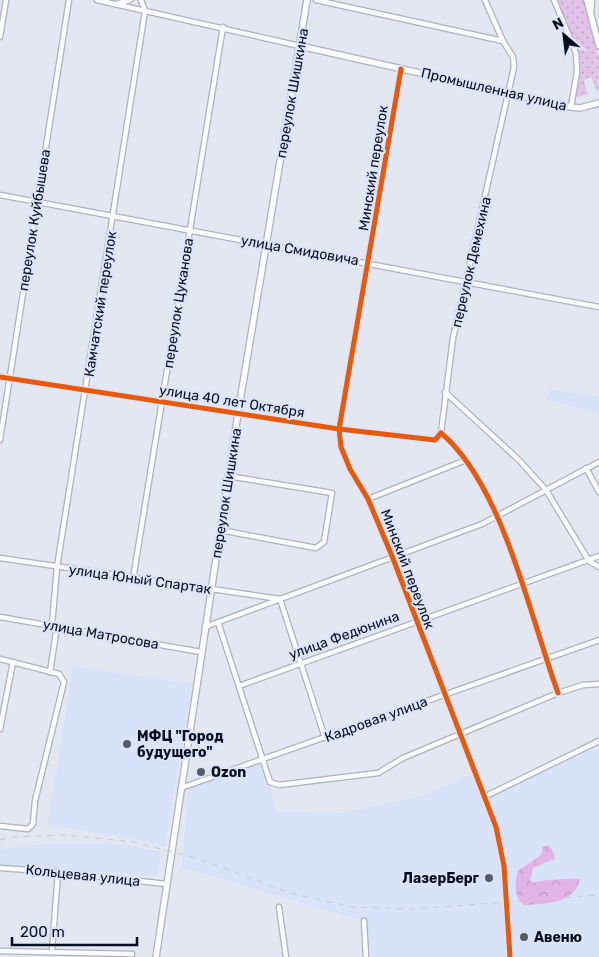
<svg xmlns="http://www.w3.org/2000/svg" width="599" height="957" viewBox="0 0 599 957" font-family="Rubik,sans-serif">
<defs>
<pattern id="grass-dots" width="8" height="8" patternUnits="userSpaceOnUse" patternTransform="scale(1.25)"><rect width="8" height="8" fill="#e3c2e9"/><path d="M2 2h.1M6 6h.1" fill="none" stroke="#c1a6c8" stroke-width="1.8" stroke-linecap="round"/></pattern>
<pattern id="forest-crowns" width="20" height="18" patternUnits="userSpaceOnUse" patternTransform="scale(1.25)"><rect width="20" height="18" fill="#e1b3e7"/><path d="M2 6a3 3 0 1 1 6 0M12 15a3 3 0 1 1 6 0" fill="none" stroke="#c099c6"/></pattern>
</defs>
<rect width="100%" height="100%" fill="#e2e7f2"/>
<g fill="#d8e2f9">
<path d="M550,389l49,8v17l-53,-15z"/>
<path d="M73,666l119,18 -27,163 -30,-8 -87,-14z"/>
<path d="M599,747v210h-228l-4,-35 -185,-55 7,-78 73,-26 15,49 66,1 75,-16 57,-23 10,22z"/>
<path d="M47,844h70l44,8 -4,24 -157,-11v-16z"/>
</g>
<path fill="url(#grass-dots)" d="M557,0h27l15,59 -1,35 -7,-17 -7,3 4,15 -13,2 3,-45z"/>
<path fill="url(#forest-crowns)" d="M549,845l6,10 -1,4 -21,9 -3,12 3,3c5,-3 42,-5 47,-4 -5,25 -36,25 -56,26 -11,-9 -9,-21 -6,-34l23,-16 2,-8z"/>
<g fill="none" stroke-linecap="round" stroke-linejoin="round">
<defs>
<g id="minor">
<path d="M97,0l203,46"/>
<path d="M316,0l187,41"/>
<path d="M554,0l22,53 1,19 -6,35"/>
<path d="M116,4l14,-4"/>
<path d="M591,13l1,-13"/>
<path d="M0,37l6,-37"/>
<path d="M401,69l-62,360 2,18 9,22 18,30 24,57 104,271 8,39 6,91"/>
<path d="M0,195l599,112"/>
<path d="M0,377l339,52 96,11 6,-7c62,52 89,184 117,260"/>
<path d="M445,392l74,68 27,30 43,71 10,6"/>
<path d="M441,433l12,-95 61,-271 -1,-10 -10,-16 -18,-41"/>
<path d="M0,440l69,-440"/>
<path d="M586,468l13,24"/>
<path d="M368,499l98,-39"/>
<path d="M220,530l96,18 8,-6 8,-49 -104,-17"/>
<path d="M0,558l280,41 45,139"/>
<path d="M133,579l90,-552"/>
<path d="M0,617l201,35"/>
<path d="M218,622l52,160 9,3 99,-12 25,-15 155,-65 25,-8 16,-1"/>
<path d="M52,625l5,-58 88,-556 -4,-11"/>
<path d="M205,627l277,-103 117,-62"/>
<path d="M0,659l59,15 5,8 -29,119 -2,23 -5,5 -28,-3"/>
<path d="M50,672l7,-46"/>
<path d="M239,686l360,-130"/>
<path d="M0,729l13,-67"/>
<path d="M181,788l418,-148"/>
<path d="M484,797l115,-56"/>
<path d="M0,868l58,4 108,12"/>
<path d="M279,907l7,50"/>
<path d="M364,921l2,36"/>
<path d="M0,951l132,3"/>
<path d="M52,951l6,-79"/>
</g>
<g id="major">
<path d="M587,0l12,46"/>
<path d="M300,46l271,61 9,1 19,-5"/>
<path d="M156,957l82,-544 69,-413"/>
</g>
</defs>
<use href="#minor" stroke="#adb2c0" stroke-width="7"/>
<use href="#major" stroke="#adb2c0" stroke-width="8"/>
<use href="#minor" stroke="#fbfbfd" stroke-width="4.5"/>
<use href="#major" stroke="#fbfbfd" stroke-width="5.5"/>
<path stroke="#caccd0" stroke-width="1" stroke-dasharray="6 6" stroke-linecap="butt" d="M0,840l13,-3 50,-2 71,7 65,17 91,34 62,14 62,2 185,-14"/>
<defs>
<g id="cycleway">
<path d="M401,69l-62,360 2,18 9,22 18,30 24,57 104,271 8,39 6,91"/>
<path d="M0,377l339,52 96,11 6,-7c62,52 89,184 117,260"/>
</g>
</defs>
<use href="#cycleway" stroke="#dce4f8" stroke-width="8"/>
<use href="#cycleway" stroke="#e8590c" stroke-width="5"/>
</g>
<g fill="#555b6a" stroke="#dce4f8" stroke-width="2">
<circle cx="127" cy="744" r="5"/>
<circle cx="201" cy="772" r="5"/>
<circle cx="489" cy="878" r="5"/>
<circle cx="524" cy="937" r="5"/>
</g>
<g text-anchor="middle" stroke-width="4.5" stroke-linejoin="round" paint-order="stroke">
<g font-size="14" fill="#090f20" stroke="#dce4f8">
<text transform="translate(494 89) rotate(13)" y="5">Промышленная улица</text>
<text transform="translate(292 93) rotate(-80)" y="5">переулок Шишкина</text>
<text transform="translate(373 168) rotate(-81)" y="5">Минский переулок</text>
<text transform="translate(34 220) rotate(-81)" y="5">переулок Куйбышева</text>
<text transform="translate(300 250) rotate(10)" y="5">улица Смидовича</text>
<text transform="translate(471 262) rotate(-77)" y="5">переулок Демехина</text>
<text transform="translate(178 303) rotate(-81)" y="5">переулок Цуканова</text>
<text transform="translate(100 304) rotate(-81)" y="5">Камчатский переулок</text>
<text transform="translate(232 401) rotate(9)" y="5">улица 40 лет Октября</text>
<text transform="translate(226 493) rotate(-81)" y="5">переулок Шишкина</text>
<text transform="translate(408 569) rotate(69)" y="5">Минский переулок</text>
<text transform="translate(140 579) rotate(8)" y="5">улица Юный Спартак</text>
<text transform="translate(101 634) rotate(10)" y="5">улица Матросова</text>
<text transform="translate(344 635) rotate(-20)" y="5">улица Федюнина</text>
<text transform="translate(376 719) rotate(-20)" y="5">Кадровая улица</text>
<text transform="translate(83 875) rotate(6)" y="5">Кольцевая улица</text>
</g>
<g font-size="14" font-weight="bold" fill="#090f20" stroke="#dce4f8" text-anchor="start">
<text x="137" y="741">МФЦ "Город<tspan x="137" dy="16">будущего"</tspan></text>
<text x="211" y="777">Ozon</text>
<text x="479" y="883" text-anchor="end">ЛазерБерг</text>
<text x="534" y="942">Авеню</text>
</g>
</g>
<g transform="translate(564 35) rotate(332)" stroke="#dce4f8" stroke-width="4" paint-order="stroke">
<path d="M0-4L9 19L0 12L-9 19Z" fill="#090f20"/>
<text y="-8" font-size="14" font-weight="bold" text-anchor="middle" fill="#090f20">N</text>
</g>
<path d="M12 937v8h125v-8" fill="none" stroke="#090f20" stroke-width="2.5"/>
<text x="20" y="937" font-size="15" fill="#090f20" stroke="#dce4f8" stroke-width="4" paint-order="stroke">200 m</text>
</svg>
